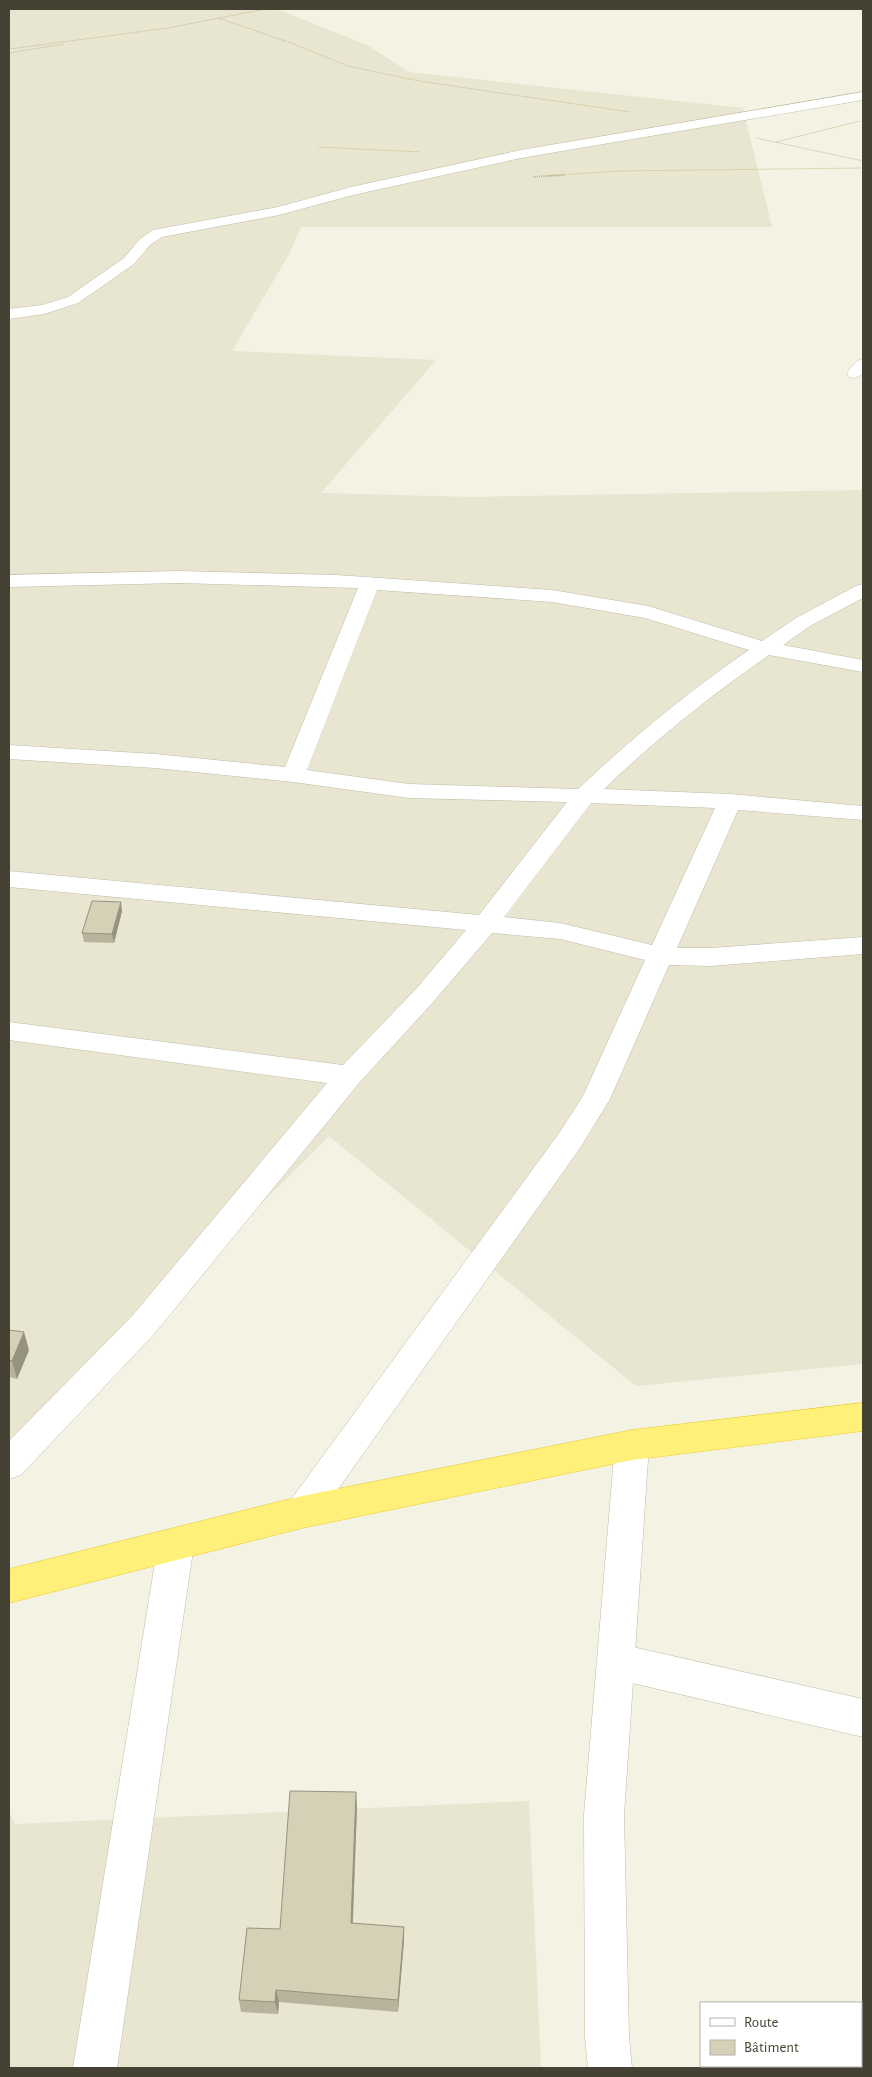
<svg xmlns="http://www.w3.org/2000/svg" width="872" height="2077" viewBox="0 0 872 2077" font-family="'Alegreya Sans',sans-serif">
<rect width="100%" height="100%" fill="#f3f2e3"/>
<g fill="#e8e5d1">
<path d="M9,9h268l90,36 42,27 334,36 29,119h-471l-12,27 -57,97 204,9 -115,133 150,4 392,-7v874l-227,22 -307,-250 -320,320z"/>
<path d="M529,1801l12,267h-532v-256l6,12z"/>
</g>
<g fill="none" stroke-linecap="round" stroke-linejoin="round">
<defs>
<g id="minor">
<path d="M863,92v8l-342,58 -168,37 -74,20 -117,22 -12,8 -16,19 -56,39 -34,11 -35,5v-10l33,-4 26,-8 56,-39 16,-19 13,-9 125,-23 73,-20 170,-37z"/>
<path d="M863,359v15l-8,4 -6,-1 -2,-4c4,-6 8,-12 16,-14z"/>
<path d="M179,571l158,4 215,15 96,16 114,35 34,-23 60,-32 7,-2v14l-53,28 -27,19 80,15v12l-94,-17c-59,41 -114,85 -165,134l126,5 133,12v14l-125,-10 -61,138h34l152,-11v17l-152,12 -42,-1 -59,134 -30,49 -266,375 -12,5 -12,-5 -6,-11 6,-11 270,-369 23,-36 62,-136 -85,-21 -68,-6 -58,68 -75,82 -204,250 -134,142 -12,4v-38l124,-126 194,-232 -318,-43v-18l334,43 73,-76 50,-59 -457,-43v-16l470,44 88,-113 -158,-4 -116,-16 -138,-14 -146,-9v-14l146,9 130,13 73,-179 -179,-5 -170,4v-12zM377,590l175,12 93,16 104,32c-61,42 -117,88 -171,139l-169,-5 -102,-14zM591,803l124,5 -63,137 -92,-22 -56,-6z"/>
<path d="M176,1528l13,5 5,11 -77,524h-44l85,-524 5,-11z"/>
<path d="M615,1643l248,56v38l-248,-58 -13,-5 -6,-13 6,-13z"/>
</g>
<path id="tertiary" d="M632,1430l12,5 5,10 -25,370 5,222 3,31h-44l-3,-31 -1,-222 31,-370 5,-10z"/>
<path id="trunk" d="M863,1403v28l-231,29 -330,68 -293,75v-34l293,-73 330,-66z"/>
</defs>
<use href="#minor" stroke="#bfbca5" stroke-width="1"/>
<use href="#tertiary" stroke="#bfbca5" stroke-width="1"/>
<use href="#trunk" stroke="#ebcc25" stroke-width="1"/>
<g stroke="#c3bc95" stroke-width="1" stroke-dasharray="1 1" stroke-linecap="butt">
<path d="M218,18l73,25 57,23 71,15 211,31"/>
<path d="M9,49l159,-21 97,-19"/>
<path d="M9,53l55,-9"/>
<path d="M756,138l107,23"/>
<path d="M776,142l84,-21"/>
<path d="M318,147l102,5"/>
<path d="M546,176l73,-5 244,-3"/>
</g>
<path stroke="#c3bc95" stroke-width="2" stroke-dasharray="1 1" stroke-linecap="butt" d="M533,177l31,-2"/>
<use href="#minor" fill="#fff" fill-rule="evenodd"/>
<use href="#tertiary" fill="#fff" fill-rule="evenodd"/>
<use href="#trunk" fill="#fff079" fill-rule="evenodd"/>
</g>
<g fill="#b8b39d">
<path d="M122,911l-8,32 -30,-1 -2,-9z"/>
<path d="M9,1330l20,20 -12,29 -8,-2z"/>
<path d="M357,1806l-4,117 51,4v13l-6,72 -119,-10 -1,12 -37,-2 -2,-12 41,-71z"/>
</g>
<g fill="#969280">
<path d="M121,902l1,9 -8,32 -2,-9z"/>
<path d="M24,1332l5,18 -12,29 -5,-18z"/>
<path d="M356,1792l1,14 -5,130 -1,-13z"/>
<path d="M404,1927v13l-6,72v-12z"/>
<path d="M276,1990l3,12 -1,12 -3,-12z"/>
</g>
<g fill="#d6d0b7" stroke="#969280">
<path d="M92,901l29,1 -9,32 -30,-1z"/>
<path d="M9,1330l15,2 -12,29 -3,-1z"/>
<path d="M290,1791l66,1 -5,131 53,4 -6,73 -122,-10 -1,12 -36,-2 8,-72 33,1z"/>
</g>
<rect width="872" height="2077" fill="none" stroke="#464233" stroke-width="20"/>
<rect x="700" y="2002" width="162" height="65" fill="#ffffff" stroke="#b5b3ad"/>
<rect x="710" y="2018" width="25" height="8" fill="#ffffff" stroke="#b5b3ad"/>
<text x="744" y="2027" font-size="15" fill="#464233">Route</text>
<rect x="710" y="2040" width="25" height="15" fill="#d6d0b7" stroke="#b5b3ad"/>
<text x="744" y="2052" font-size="15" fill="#464233">Bâtiment</text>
</svg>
